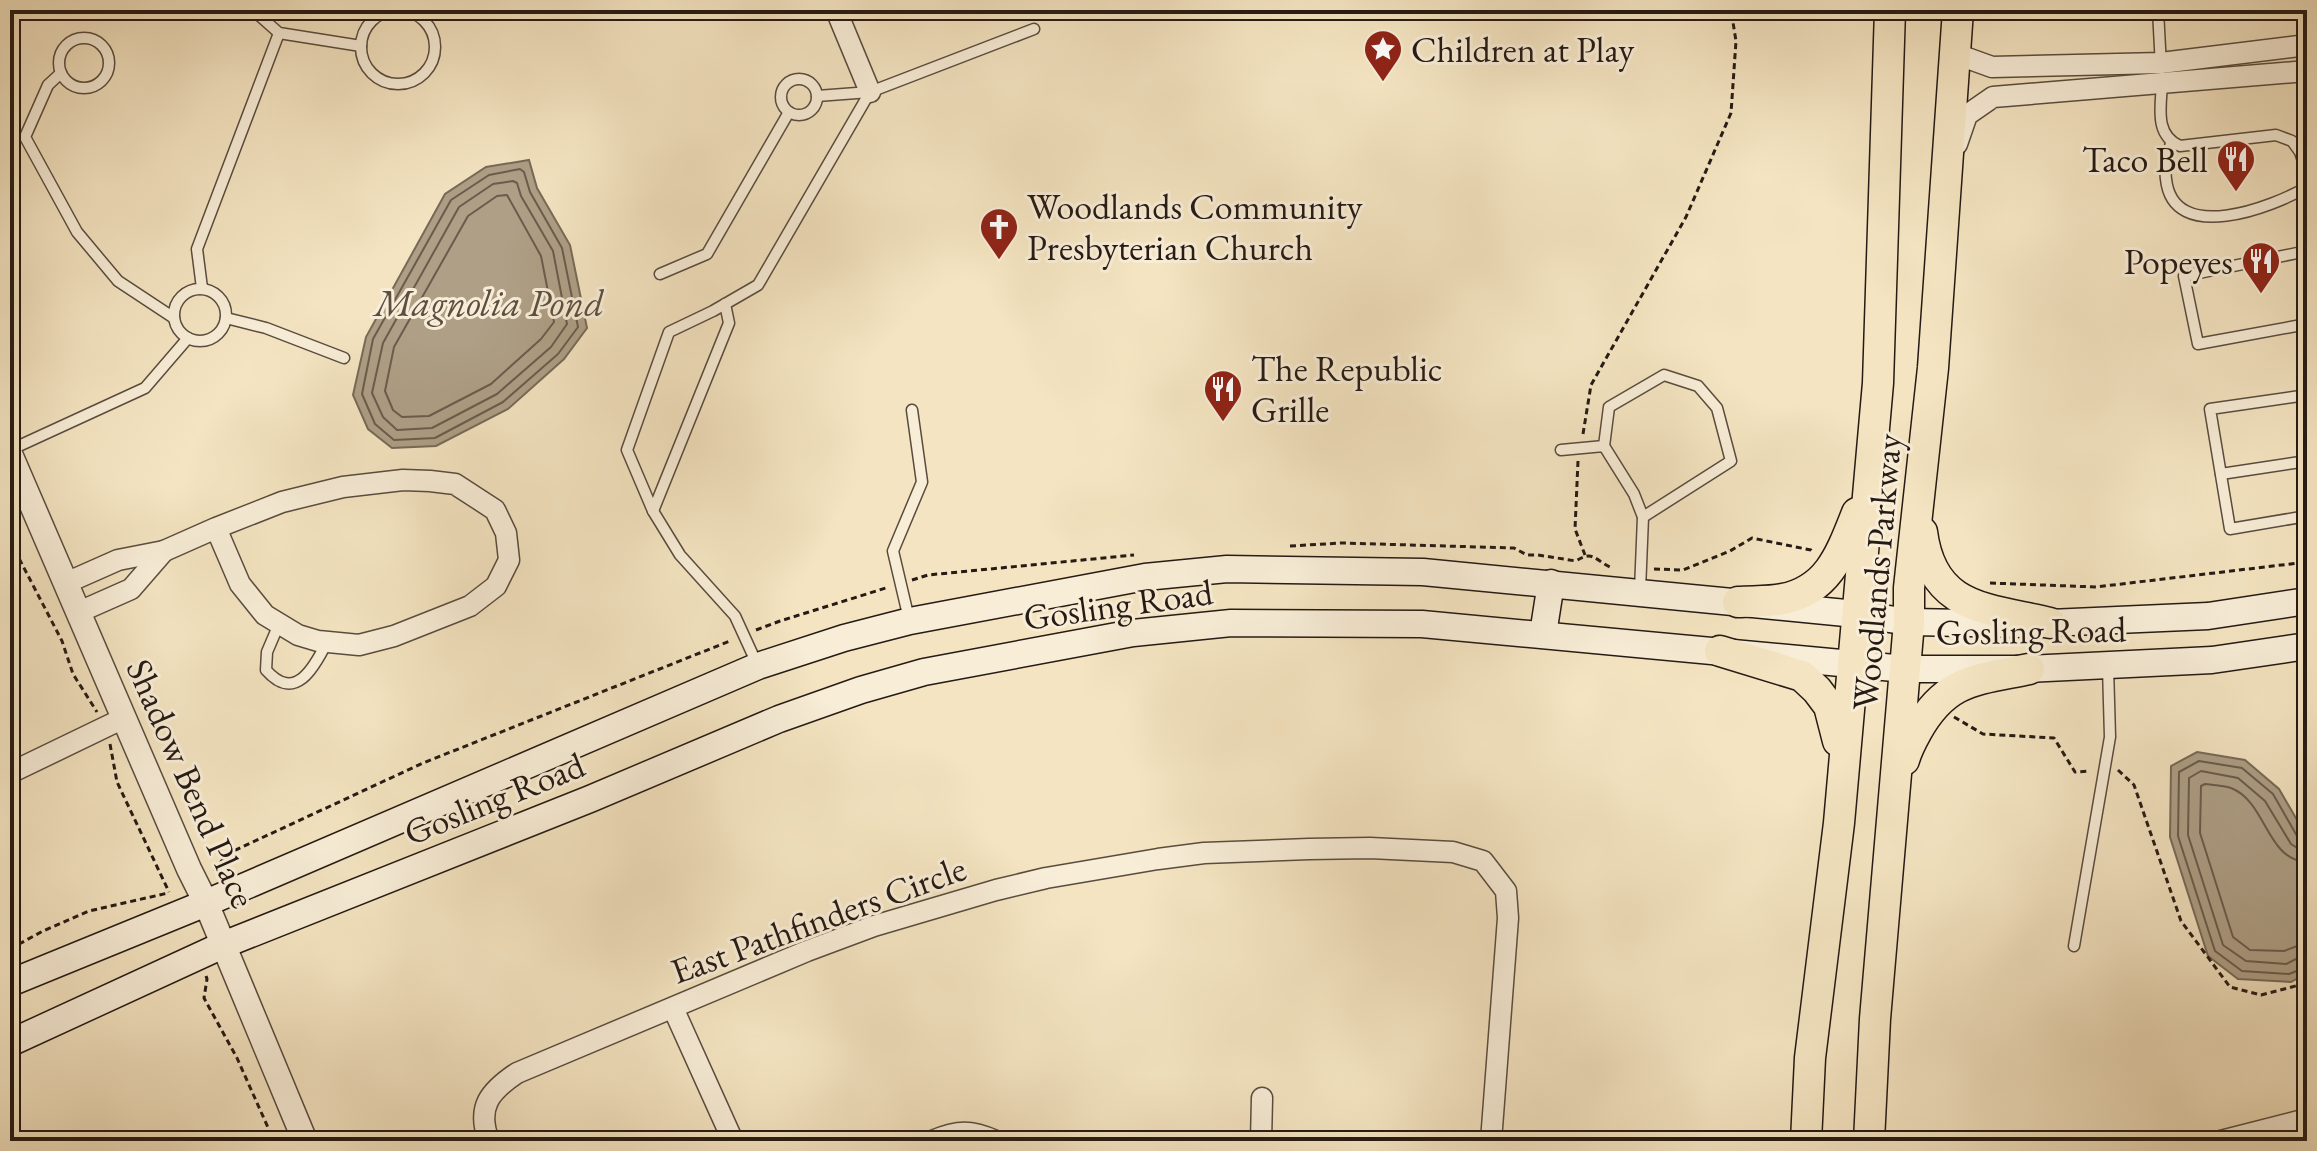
<svg xmlns="http://www.w3.org/2000/svg" width="2317" height="1151" viewBox="0 0 2317 1151" font-family="'EB Garamond',serif">
<rect width="100%" height="100%" fill="#f4e4c1"/>
<filter id="stains"><feTurbulence type="fractalNoise" baseFrequency=".0025" numOctaves="4"/><feColorMatrix values="0 0 0 0 .2 0 0 0 0 .09 0 0 0 0 .02 0 0 0 .5 -.17"/></filter>
<radialGradient id="worn" r=".72"><stop offset=".6" stop-color="#630" stop-opacity="0"/><stop offset="1" stop-color="#630" stop-opacity=".3"/></radialGradient>
<g fill="#ae9f86" stroke="#776a58" stroke-width="2">
<path d="M529,160l8,28 33,57 17,83 -23,31 -56,50 -72,37 -44,2 -24,-19 -15,-34 13,-58 79,-143 41,-27z"/>
<path d="M2197,752l48,8 34,29 28,48v136l-16,9 -53,-3 -30,-23 -38,-119 1,-71z"/>
</g>
<g fill="none" stroke-linecap="round" stroke-linejoin="round">
<g stroke="#6a5c4d" stroke-width="2">
<path d="M520,169l4,3 6,20 32,56 16,79 -20,27 -55,48 -68,36 -41,2 -19,-16 -13,-30 11,-55 78,-139 38,-25z"/>
<path d="M513,181l4,2 4,13 32,55 14,73 -16,23 -54,47 -65,34 -35,2 -14,-13 -11,-24 11,-50 76,-136 34,-23z"/>
<path d="M507,195l34,61 13,66 -13,17 -50,45 -62,32 -27,1 -9,-7 -8,-19 9,-44 74,-131 29,-20z"/>
<path d="M2307,840l-10,-4 -24,-42 -31,-26 -43,-7 -20,11 -1,64 37,115 27,20 47,3 18,-7"/>
<path d="M2307,850l-8,-1 -8,-5 -26,-43 -27,-23 -37,-7 -12,7 -1,57 35,110 23,16 40,3 12,-6 9,-1"/>
<path d="M2307,862c-41,-2 -40,-60 -76,-74 -8,-3 -18,-3 -26,-4l-4,2 -1,47 33,104 17,13 34,1 13,-5 10,-1"/>
</g>
<defs>
<g id="service">
<path d="M253,10l26,23 82,13"/>
<path d="M2158,10l3,57"/>
<circle cx="398" cy="47" r="37"/>
<circle cx="84" cy="63" r="25"/>
<path d="M61,73l-13,12 -23,52 52,95 41,49 56,37"/>
<circle cx="799" cy="97" r="18"/>
<path d="M2162,83c-1,23 -8,52 18,63l96,-11 16,6 8,11 7,21"/>
<path d="M817,96l53,-4 164,-63"/>
<path d="M2171,142c-2,12 -7,26 -5,37 7,67 107,28 141,8"/>
<path d="M2307,251l-123,25 14,68 109,-20"/>
<path d="M660,274l47,-20 82,-142"/>
<path d="M202,288l-5,-39 82,-216"/>
<circle cx="200" cy="315" r="26"/>
<path d="M226,318l40,10 78,30"/>
<path d="M2307,395l-97,14 20,120 77,-13"/>
<path d="M1604,446l5,-39 55,-32 34,11 19,22 14,53 -88,56"/>
<path d="M10,450l135,-62 43,-50"/>
<path d="M1561,450l43,-4 30,48 9,23 -3,73"/>
<path d="M2221,474l86,-13"/>
<path d="M653,511l76,-188 -4,-19"/>
<path d="M909,619l-16,-68 29,-69 -10,-72"/>
<path d="M279,624l-12,28 -1,18c29,33 48,-2 61,-28"/>
<path d="M757,664l-22,-48 -55,-61 -27,-44 -26,-61 42,-118 44,-21 45,-26 112,-193"/>
<path d="M2074,946l36,-209 -2,-70"/>
</g>
<g id="minor">
<path d="M836,10l34,82"/>
<path d="M1956,54l36,13 169,-4 146,-18"/>
<path d="M1957,144l10,-29 26,-18 314,-26"/>
<path d="M66,583l52,-23 46,-9 52,-23 66,-26 61,-15 60,-7 27,1 25,3 40,26 11,23 3,27 -13,26 -26,20 -76,30 -35,9 -41,-4 -20,-6 -33,-20 -25,-31 -24,-56"/>
<path d="M79,612l52,-23 33,-38"/>
<path d="M10,773l114,-55"/>
<path d="M673,1008l60,133"/>
<path d="M489,1141c-13,-34 1,-50 28,-68l290,-122 67,-25 122,-36 50,-12 112,-19 46,-6 105,-4 61,-1 83,4 30,9 23,30 2,27 -17,223"/>
<path d="M932,1141c26,-11 39,-11 64,0"/>
<path d="M1261,1141l1,-43"/>
<path d="M2221,1141l86,-22"/>
</g>
<path id="tertiary" d="M10,454l179,415 17,34 99,238"/>
<g id="secondary">
<path d="M1543,634l8,-51"/>
<path d="M10,983l196,-80 552,-237 86,-28 66,-17 235,-44 82,-8 196,3 433,42 53,8 119,2 180,-8 99,-15"/>
<path d="M10,1043l213,-98 367,-146 189,-80 82,-29 63,-18 209,-39 98,-10 191,1 483,45h124l183,-9 95,-14"/>
</g>
<g id="primary">
<path d="M1922,532c10,78 65,76 128,91"/>
<path d="M1738,602c15,-1 31,0 45,-3 46,-9 58,-46 74,-86"/>
<path d="M1720,651l82,25 15,14 12,16 9,35"/>
<path d="M1904,760c3,-11 8,-20 13,-29 29,-52 59,-51 112,-62"/>
<path d="M1806,1141l4,-83 29,-235 39,-440 12,-373"/>
<path d="M1869,1141l6,-122 34,-397v-34l24,-220 25,-358"/>
</g>
</defs>
<use href="#service" stroke="#594c3f" stroke-width="13"/>
<use href="#minor" stroke="#594c3f" stroke-width="23"/>
<use href="#tertiary" stroke="#594c3f" stroke-width="27"/>
<use href="#secondary" stroke="#251a14" stroke-width="29"/>
<use href="#primary" stroke="#251a14" stroke-width="33"/>
<g stroke="#251a14" stroke-width="3" stroke-dasharray="6 4" stroke-linecap="butt">
<path d="M1583,434l8,-49 95,-168 45,-104 5,-72 -5,-31"/>
<path d="M1578,461l-3,68 10,26"/>
<path d="M10,541l52,100 11,33 24,38"/>
<path d="M1290,546l52,-3 172,5 13,7h11l38,6c17,-11 19,-1 34,6"/>
<path d="M1654,569l29,1 47,-19 22,-13 59,12 2,2"/>
<path d="M912,580l16,-5 206,-20"/>
<path d="M1990,583l106,4 211,-25"/>
<path d="M756,630l24,-9 109,-34"/>
<path d="M1954,717l29,17 71,4 21,34 15,-1"/>
<path d="M110,744l7,38 52,110"/>
<path d="M2118,770l16,15 47,136 49,66 31,8 46,-12"/>
<path d="M214,871l13,-17 196,-91 307,-122"/>
<path d="M10,949l33,-18 46,-20 79,-18"/>
<path d="M206,976l1,3 -3,19 33,60 37,83"/>
</g>
<use href="#service" stroke="#f8edd7" stroke-width="10"/>
<use href="#minor" stroke="#f8edd7" stroke-width="20"/>
<use href="#tertiary" stroke="#f8edd7" stroke-width="24"/>
<use href="#secondary" stroke="#f8edd7" stroke-width="26"/>
<use href="#primary" stroke="#f4e4c1" stroke-width="30"/>
</g>
<defs>
<symbol id="sight-pin" viewBox="-11 -11 22 30"><path d="M0 17L-7.5 6A9.5 9.5 0 1 1 7.5 6Z" fill="#8f2418" stroke="#f8edd7"/><path d="M0-6L1.8-2.2L6-1.7L2.9 1.2L3.7 5.4L0 3.3L-3.7 5.4L-2.9 1.2L-6-1.7L-1.8-2.2Z" fill="#fff"/></symbol>
<symbol id="restaurant-pin" viewBox="-11 -11 22 30"><path d="M0 17L-7.5 6A9.5 9.5 0 1 1 7.5 6Z" fill="#8f2418" stroke="#f8edd7"/><path d="M-5-6h1v4h1v-4h1v4h1v-4h1v5L-1.5 .5V6h-2V.5L-5-1ZM5-6V6H3V1.5H1.5Q1.5-4 5-6Z" fill="#fff"/></symbol>
<symbol id="church-pin" viewBox="-11 -11 22 30"><path d="M0 17L-7.5 6A9.5 9.5 0 1 1 7.5 6Z" fill="#8f2418" stroke="#f8edd7"/><path d="M-1.2-6h2.4v3.5h3.3v2.4h-3.3V6h-2.4V-.1h-3.3v-2.4h3.3Z" fill="#fff"/></symbol>
</defs>
<g fill-rule="evenodd">
<use href="#sight-pin" x="1361" y="27" width="44" height="60"/>
<use href="#restaurant-pin" x="2214" y="137" width="44" height="60"/>
<use href="#church-pin" x="977" y="205" width="44" height="60"/>
<use href="#restaurant-pin" x="2239" y="239" width="44" height="60"/>
<use href="#restaurant-pin" x="1201" y="367" width="44" height="60"/>
</g>
<g text-anchor="middle" stroke-width="6" stroke-linejoin="round" paint-order="stroke">
<g font-size="36" fill="#251a14" stroke="#f8edd7" text-anchor="start">
<text x="1411" y="62">Children at Play</text>
<text x="2208" y="172" text-anchor="end">Taco Bell</text>
<text x="1027" y="219">Woodlands Community<tspan x="1027" dy="41">Presbyterian Church</tspan></text>
<text x="2233" y="274" text-anchor="end">Popeyes</text>
<text x="1251" y="381">The Republic<tspan x="1251" dy="41">Grille</tspan></text>
</g>
<g font-size="36" fill="#251a14" stroke="#f8edd7">
<text transform="translate(1876 572) rotate(-85)" y="13">Woodlands Parkway</text>
<text transform="translate(1118 604) rotate(-8)" y="13">Gosling Road</text>
<text transform="translate(2031 630) rotate(-1)" y="13">Gosling Road</text>
<text transform="translate(192 783) rotate(66)" y="13">Shadow Bend Place</text>
<text transform="translate(494 798) rotate(-22)" y="13">Gosling Road</text>
<text transform="translate(818 919) rotate(-20)" y="13">East Pathfinders Circle</text>
</g>
<g font-size="38" font-style="italic" fill="#5c4f42" stroke="#f8edd7">
<text x="489" y="316">Magnolia Pond</text>
</g>
</g>
<rect width="2317" height="1151" fill="none" stroke="#f4e4c1" stroke-width="40"/>
<rect x="12" y="12" width="2293" height="1127" fill="none" stroke="#251a14" stroke-width="4"/>
<rect x="20" y="20" width="2277" height="1111" fill="none" stroke="#251a14" stroke-width="2"/>
<rect width="100%" height="100%" filter="url(#stains)"/>
<rect width="100%" height="100%" fill="url(#worn)"/>
</svg>
